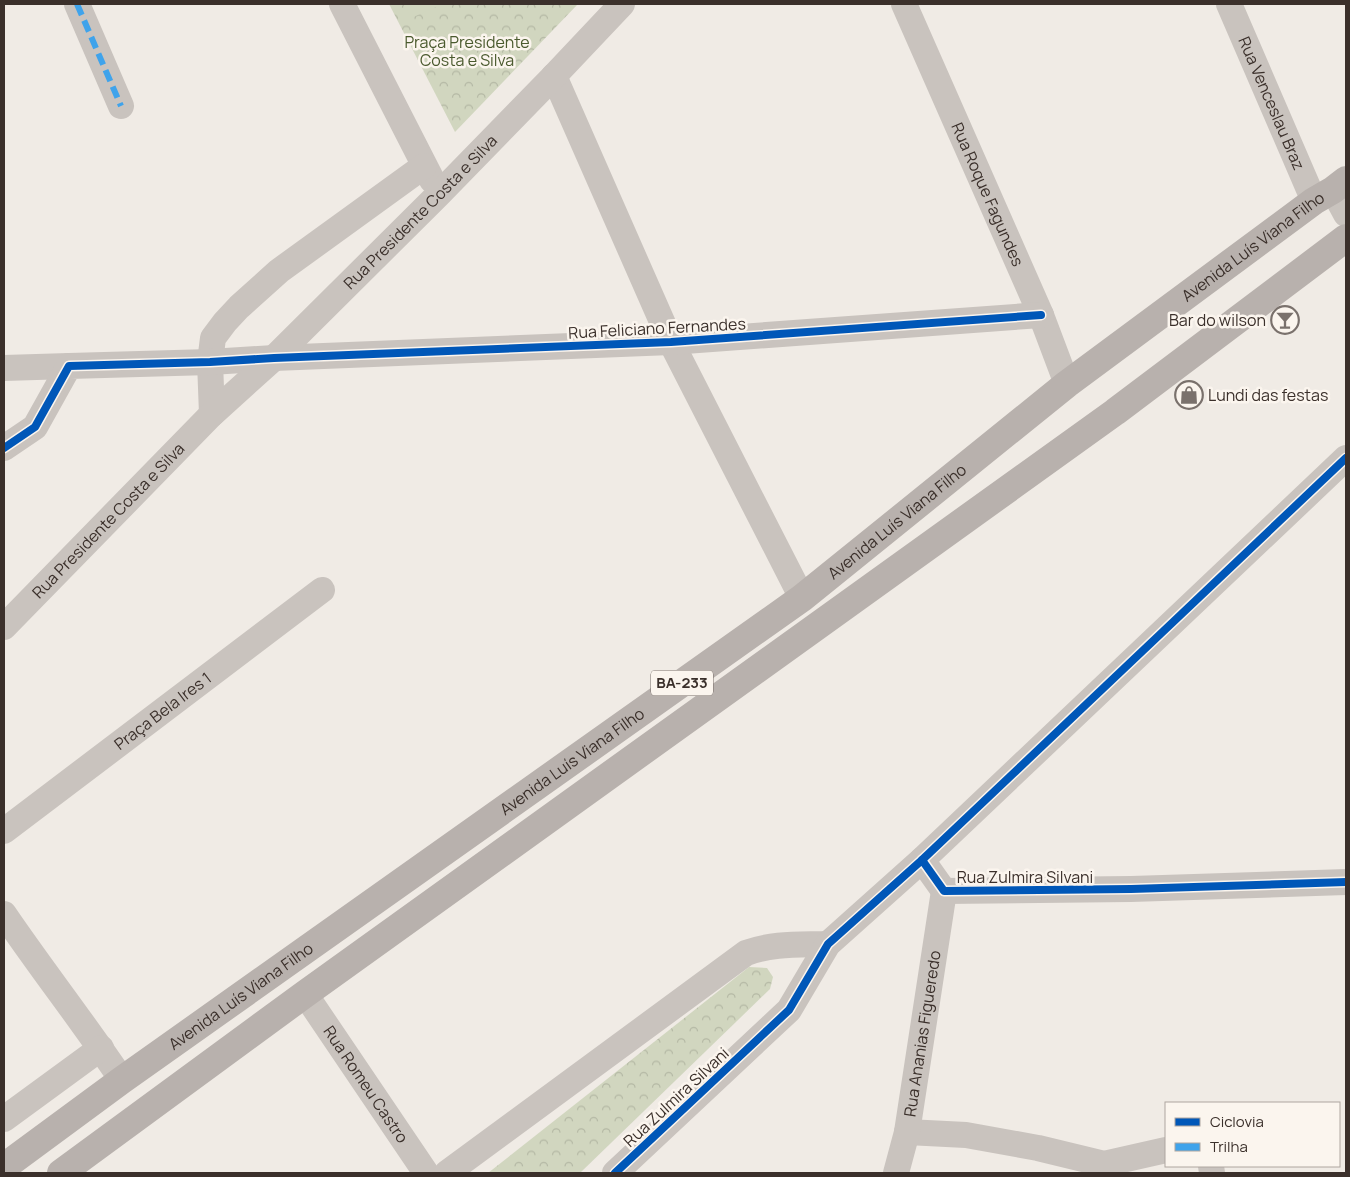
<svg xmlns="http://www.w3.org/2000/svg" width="1350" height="1177" viewBox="0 0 1350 1177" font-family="Manrope,sans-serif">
<defs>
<pattern id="forest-crowns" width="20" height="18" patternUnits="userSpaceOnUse" patternTransform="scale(1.25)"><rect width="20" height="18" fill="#d1d6bf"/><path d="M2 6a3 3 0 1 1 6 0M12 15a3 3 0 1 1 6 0" fill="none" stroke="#b4b8a4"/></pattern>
</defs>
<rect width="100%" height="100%" fill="#f0ebe5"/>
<g fill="url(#forest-crowns)">
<path d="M389,4h189l-123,128z"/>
<path d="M749,967l18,1 6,9 -3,12 -190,184h-92z"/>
</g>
<path fill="#d1d6bf" d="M404,4h39l-32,14z"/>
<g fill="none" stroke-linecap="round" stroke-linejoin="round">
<g stroke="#c9c3be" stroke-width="26">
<path d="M77,4l44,102"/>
<path d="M342,4l90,176"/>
<path id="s1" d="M904,4l137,311 26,69"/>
<path id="s2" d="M1229,4l85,197"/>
<path d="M554,76l117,266 131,256"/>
<path d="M1333,190l13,24"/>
<path d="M4,368l65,-2"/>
<path d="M212,414l-2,-52 3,-24 12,-16 14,-15 40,-36 145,-105"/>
<path d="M4,448l31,-21 34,-61 141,-4 64,-4 397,-16 370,-27"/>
<path id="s3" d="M4,627l208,-213 62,-56 164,-163 116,-119 68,-72"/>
<path id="s4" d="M4,831l318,-241"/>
<path d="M922,860l424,-402"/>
<path d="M4,914c38,56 80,109 118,166"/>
<path id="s5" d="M305,994l121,179"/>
<path d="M4,1119l97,-71"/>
<path d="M907,1132l59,3 72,13 66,16 62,-14"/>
<path d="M1211,1166l1,7"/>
<path d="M447,1173l299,-220c26,-10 55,-8 82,-9"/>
<path d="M615,1173l174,-163 39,-66 94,-84 22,31 187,-2 215,-7"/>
<path id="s6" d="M896,1173l11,-41 37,-241"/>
</g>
<g stroke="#b8b1ad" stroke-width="28">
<path id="s7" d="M4,1167l118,-87 680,-482 265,-214 247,-183 19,-11 13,-10"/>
<path d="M61,1173l244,-179 810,-582 231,-174"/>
</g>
<path stroke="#3fa3eb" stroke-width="6" stroke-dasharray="12 6" stroke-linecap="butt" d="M77,4l44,102"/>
<defs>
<g id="cycleway">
<path d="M4,448l31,-21 34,-61 141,-4 64,-4 397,-16 370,-27"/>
<path d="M922,860l424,-402"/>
<path d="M615,1173l174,-163 39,-66 94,-84 22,31 187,-2 215,-7"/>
</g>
</defs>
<use href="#cycleway" stroke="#fbf5ee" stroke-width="11"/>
<use href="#cycleway" stroke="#0057b8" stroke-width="8"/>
</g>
<defs>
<symbol id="bar-ring" viewBox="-11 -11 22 22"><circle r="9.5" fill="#fbf5ee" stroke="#7a716c" stroke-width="1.5"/><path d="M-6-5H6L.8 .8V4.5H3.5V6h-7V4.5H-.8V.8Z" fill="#7a716c"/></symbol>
<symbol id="shop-ring" viewBox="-11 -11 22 22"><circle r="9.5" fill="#fbf5ee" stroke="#7a716c" stroke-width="1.5"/><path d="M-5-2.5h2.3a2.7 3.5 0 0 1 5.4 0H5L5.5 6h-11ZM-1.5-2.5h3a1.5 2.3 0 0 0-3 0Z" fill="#7a716c"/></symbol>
</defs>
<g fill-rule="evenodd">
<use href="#bar-ring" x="1269" y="304" width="32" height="32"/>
<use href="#shop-ring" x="1173" y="379" width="32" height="32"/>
</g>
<g text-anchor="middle" stroke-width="5" stroke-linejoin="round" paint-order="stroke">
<rect fill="#fbf5ee" stroke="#756b66" stroke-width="1" x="651" y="670.5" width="62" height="25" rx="4"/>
<g font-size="15" font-weight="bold" fill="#3b302b">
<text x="682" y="688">BA-233</text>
</g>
<g font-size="16" fill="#4a5a2e" stroke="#fbf5ee">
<text x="467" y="48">Praça Presidente<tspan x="467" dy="18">Costa e Silva</tspan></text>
</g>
<g font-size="16" fill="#3b302b" stroke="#fbf5ee">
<text dy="6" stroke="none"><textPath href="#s2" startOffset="108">Rua Venceslau Braz</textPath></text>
<text dy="6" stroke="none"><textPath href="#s1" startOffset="208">Rua Roque Fagundes</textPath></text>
<text dy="6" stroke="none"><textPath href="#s3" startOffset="588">Rua Presidente Costa e Silva</textPath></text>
<text dy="6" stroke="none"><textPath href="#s7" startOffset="1552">Avenida Luís Viana Filho</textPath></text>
<text transform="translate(657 328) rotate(-3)" y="6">Rua Feliciano Fernandes</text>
<text dy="6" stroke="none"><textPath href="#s3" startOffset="149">Rua Presidente Costa e Silva</textPath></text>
<text dy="6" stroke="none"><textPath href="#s7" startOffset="1102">Avenida Luís Viana Filho</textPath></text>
<text dy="6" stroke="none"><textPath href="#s4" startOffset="199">Praça Bela Ires 1</textPath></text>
<text dy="6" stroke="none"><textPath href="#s7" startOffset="698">Avenida Luís Viana Filho</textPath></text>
<text x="1025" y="883">Rua Zulmira Silvani</text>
<text dy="6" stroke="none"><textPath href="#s7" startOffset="292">Avenida Luís Viana Filho</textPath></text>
<text dy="6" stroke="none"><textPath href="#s6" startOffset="142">Rua Ananias Figueredo</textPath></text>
<text dy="6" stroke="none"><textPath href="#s5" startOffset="109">Rua Romeu Castro</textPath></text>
<text transform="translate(676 1097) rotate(-43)" y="6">Rua Zulmira Silvani</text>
</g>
<g font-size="16" fill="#3b302b" stroke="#fbf5ee" text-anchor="end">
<text x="1266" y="326">Bar do wilson</text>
<text x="1208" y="401" text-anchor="start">Lundi das festas</text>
</g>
</g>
<rect width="1350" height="1177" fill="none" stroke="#3b302b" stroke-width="10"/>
<rect x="1165" y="1102" width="175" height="65" fill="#fbf5ee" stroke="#aea6a0"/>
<rect x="1175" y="1118" width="25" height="8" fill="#0057b8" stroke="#aea6a0"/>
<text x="1210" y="1127" font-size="15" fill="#3b302b">Ciclovia</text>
<rect x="1175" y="1143" width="25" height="8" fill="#3fa3eb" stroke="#aea6a0"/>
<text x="1210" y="1152" font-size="15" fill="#3b302b">Trilha</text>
</svg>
